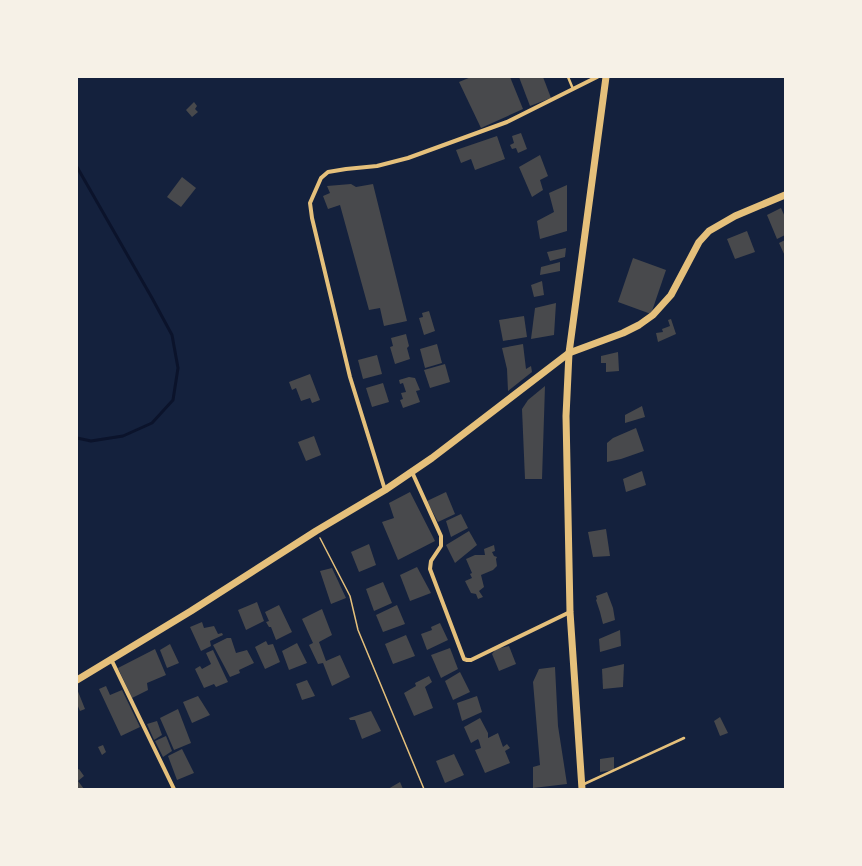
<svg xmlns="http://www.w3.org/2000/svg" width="862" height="866" viewBox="0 0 862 866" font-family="'Noto Serif',serif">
<rect width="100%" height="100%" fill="#14213d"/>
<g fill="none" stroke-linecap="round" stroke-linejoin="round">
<path stroke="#0b132b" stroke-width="3" d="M77,167l75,131 20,37 6,33 -5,32 -21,23 -29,13 -32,5 -14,-3"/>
</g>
<g fill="#48494c">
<path d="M471,77h39l13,32 -42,19 -22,-46z"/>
<path d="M519,77h24l8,21 -21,8z"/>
<path d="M194,102l3,4 -2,3 3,3 -6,5 -6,-7z"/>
<path d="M521,133l6,16 -9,4 -2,-5 -4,1 -2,-4 4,-2 -2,-7z"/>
<path d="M497,136l8,23 -30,11 -4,-11 -10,4 -5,-13z"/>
<path d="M540,155l8,21 -8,4 3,10 -11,7 -13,-30z"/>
<path d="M182,177l14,11 -15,19 -14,-10z"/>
<path d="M351,184l5,3 17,-3 34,137 -23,5 -4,-18 -11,2 -29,-105 -12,4 -5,-13 7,-3 -3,-7z"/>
<path d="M567,185v46l-27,8 -3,-18 17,-9 -5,-19z"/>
<path d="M781,208l4,9v18l-8,4 -10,-24z"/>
<path d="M747,231l8,21 -20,7 -8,-20z"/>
<path d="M785,240v16l-6,-13z"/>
<path d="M566,248l-1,9 -15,4 -3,-9z"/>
<path d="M633,258l33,12 -15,44 -33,-12z"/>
<path d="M560,262v9l-20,4 1,-8z"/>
<path d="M542,281l2,14 -10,2 -3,-12z"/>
<path d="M556,303l-2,32 -23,4 4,-31z"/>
<path d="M429,311l6,20 -11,4 -5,-17 4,-1 -1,-4z"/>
<path d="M524,316l3,21 -24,4 -4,-21z"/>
<path d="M671,319l5,15 -18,8 -2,-9 7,-1 -1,-3 8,-3 -2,-6z"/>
<path d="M406,334l3,12 -2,2 3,11 -15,5 -5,-17 3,-1 -2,-8z"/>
<path d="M437,344l5,19 -17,5 -5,-19z"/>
<path d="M523,344l3,25 5,-3 1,6 -24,19 -1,-22 -5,-21z"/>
<path d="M618,352l1,19 -13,1v-9h-5v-7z"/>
<path d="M377,355l5,19 -19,5 -5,-19z"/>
<path d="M445,364l5,18 -20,6 -6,-18z"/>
<path d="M310,374l10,26 -8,3 -2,-5 -9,3 -5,-13 -4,2 -3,-8z"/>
<path d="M409,377l6,1 5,12 -4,1 4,11 -17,6 -3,-8 3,-1 -2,-6 5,-1 -3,-9 -3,1 -1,-4z"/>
<path d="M383,383l6,19 -17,5 -6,-19z"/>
<path d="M545,386l-3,93h-17l-3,-70 6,-9z"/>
<path d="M642,406l3,11 -20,6v-8z"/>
<path d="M636,428l8,23 -23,8 -14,3v-19l6,-5z"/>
<path d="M314,436l7,19 -15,6 -8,-19z"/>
<path d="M642,471l4,14 -20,7 -3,-13z"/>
<path d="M410,492l25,49 -37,19 -16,-38 12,-4 -5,-15z"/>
<path d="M446,492l9,22 -17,8 -11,-21z"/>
<path d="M461,514l7,14 -17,9 -5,-16z"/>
<path d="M606,529l4,27 -17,1 -5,-25z"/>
<path d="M469,531l8,14 -22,18 -9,-18z"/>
<path d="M369,544l7,21 -17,7 -8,-20z"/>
<path d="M494,545l1,6 -3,1 2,4 3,1 -1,2 1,7 -4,4 -12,5 3,12 -5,4 4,6 -5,2 -2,-5 -5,-1 -6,-12 7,-3 -2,-4 2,-1 -6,-14 9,-4h10l-1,-6z"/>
<path d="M417,567l14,26 -21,8 -10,-26z"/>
<path d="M332,568l14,30 -15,6 -11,-33z"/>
<path d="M383,582l9,21 -18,8 -8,-22z"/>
<path d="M607,592l6,16 2,12 -12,4 -3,-12 -4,-12 1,-1 -1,-3z"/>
<path d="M257,602l7,19 -18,9 -8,-20z"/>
<path d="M279,605l13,27 -16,8 -5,-13h-2l-3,-5 3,-1 -4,-9z"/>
<path d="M397,605l8,19 -22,8 -7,-17z"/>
<path d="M322,609l10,26 -13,7 7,19 14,-6 10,22 -18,9 -9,-23 -5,1 -9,-19 4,-2 -11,-24z"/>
<path d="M202,622l2,6 10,-2 4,8 4,-1 1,2 -13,6 1,5 -10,5 -11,-24z"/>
<path d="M440,623l8,17 -21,10 -6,-16 11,-4 -1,-3z"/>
<path d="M620,630l1,16 -21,6 -1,-13z"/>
<path d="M406,635l9,21 -22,8 -8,-20z"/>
<path d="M227,638h4l5,15 11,-3 7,13 -15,7 1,3 -10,4 -17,-32z"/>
<path d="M266,641l2,4 5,-1 7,18 -15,7 -10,-22z"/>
<path d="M297,643l10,20 -18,7 -7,-19z"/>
<path d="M170,644l9,19 -12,5 -7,-18z"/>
<path d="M509,646l7,18 -17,7 -7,-17 4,-5z"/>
<path d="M450,648l8,21 -17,9 -10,-23z"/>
<path d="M155,649l11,26 -19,8 1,7 -16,8 -14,-30z"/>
<path d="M213,650l15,32 -12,5 -2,-3 -10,4 -9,-19 5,-3 2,3 9,-5 -5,-11z"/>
<path d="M624,664l-1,23 -20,2 -1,-20z"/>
<path d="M555,667l3,59 9,58 -34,4v-21l7,-2 -7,-83 6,-13z"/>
<path d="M460,672l10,20 -17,8 -8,-19z"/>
<path d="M429,676l3,6 -7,5 8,21 -19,8 -10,-23 12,-7 -1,-3z"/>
<path d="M307,680l8,16 -13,4 -6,-16z"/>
<path d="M106,686l4,9 12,-5 18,37 -19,9 -22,-47z"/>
<path d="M77,689l8,20 -5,2 -3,-7z"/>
<path d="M198,696l12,19 -18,8 -9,-21z"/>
<path d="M477,696l5,16 -20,9 -5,-18z"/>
<path d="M178,709l13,34 -17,7 -14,-32z"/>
<path d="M371,711l10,20 -19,8 -7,-19h-5l-1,-2z"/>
<path d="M720,717l8,16 -8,3 -6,-15z"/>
<path d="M480,718l8,15v5l10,-5 5,14 4,-3 3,4 -5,3 5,12 -25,10 -10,-23 6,-2 -2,-7 -1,-2 -7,4 -7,-16z"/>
<path d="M157,721l5,14 -8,5 -7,-16z"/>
<path d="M166,736l6,15 -9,6 -8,-16z"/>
<path d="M103,745l3,7 -4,3 -4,-8z"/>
<path d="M182,749l12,24 -17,7 -9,-24z"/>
<path d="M454,754l10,21 -19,8 -9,-22z"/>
<path d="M614,757v13l-14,2v-13z"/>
<path d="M79,769l5,7 -6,5 6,8h-7v-19z"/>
<path d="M400,782l3,7h-15z"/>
</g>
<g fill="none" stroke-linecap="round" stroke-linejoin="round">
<path stroke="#e5c07b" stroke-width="1.5" d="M320,538l30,58 8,34 66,159"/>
<g stroke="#e5c07b" stroke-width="2.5">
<path d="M568,77l5,12"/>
<path d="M582,785l102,-47"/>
</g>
<g stroke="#e5c07b" stroke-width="4">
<path d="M412,472l29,64v10l-10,15 -1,8 34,90 3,1h4l99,-48"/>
<path d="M385,490l-35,-113 -38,-159 -2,-15 11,-25 7,-6 18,-3 31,-3 31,-8 99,-36 90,-45"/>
<path d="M111,659l63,130"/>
</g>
<path stroke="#e5c07b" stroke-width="7" d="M77,680l114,-69 125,-80 69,-41 47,-32 137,-105 54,-20 16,-8 14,-10 18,-20 28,-53 10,-11 26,-15 50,-21"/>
<path stroke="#e5c07b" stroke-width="7" d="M582,789l-12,-177 -4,-196 3,-63 37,-276"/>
</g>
<rect width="862" height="866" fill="none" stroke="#f6f1e7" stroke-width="156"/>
</svg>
